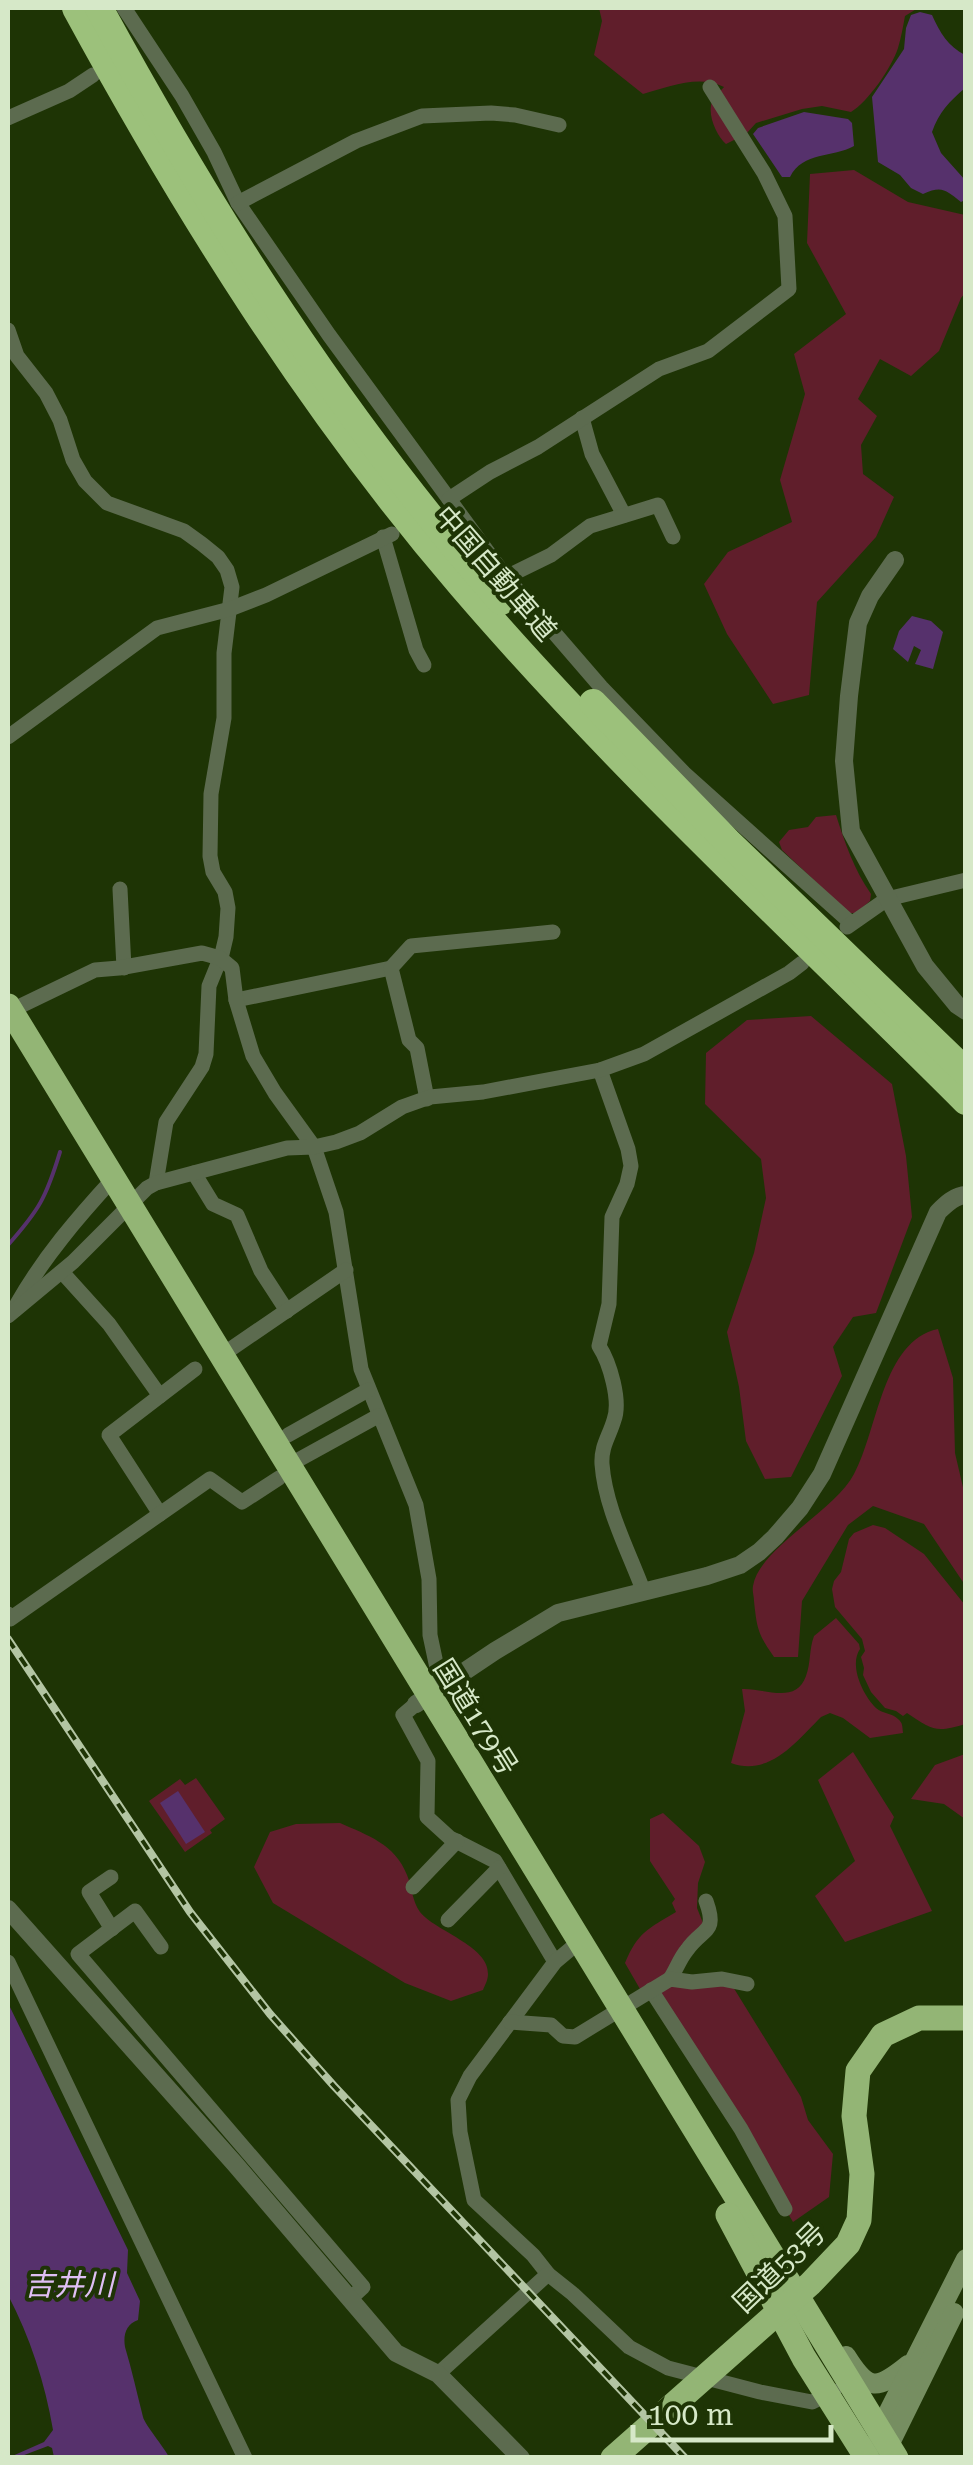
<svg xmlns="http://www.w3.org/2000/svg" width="973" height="2465" viewBox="0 0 973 2465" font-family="'Roboto Serif','Noto Sans JP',serif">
<rect width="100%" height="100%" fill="#1e3405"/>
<g fill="#601e2b">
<path d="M599,8h319l-13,8c-2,11 -4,22 -7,32 -6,19 -30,54 -47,64l-29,-6 -20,3 -46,14 -10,11 -20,10c-9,-8 -19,-29 -14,-42 2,-6 8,-10 12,-15 -25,-13 -56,0 -81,7l-49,-39 8,-34z"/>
<path d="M854,170l54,32 57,13v78l-4,5 -22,53 -28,25 -31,-17 -22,40 19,17 -16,29 2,29 31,23 -18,40 -59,65 -8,93 -36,9 -46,-70 -23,-50 24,-32 64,-30 -12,-42 25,-86 -11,-40 52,-40 -39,-71 3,-69z"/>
<path d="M836,815c9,28 18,55 35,79l-1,7 -14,12h-7l-67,-63 -3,-8 10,-12 19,-3 8,-10z"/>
<path d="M811,1016l81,68 14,72 6,61 -36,96 -23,4 -20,30 9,29 -51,101 -26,2 -19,-38 -7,-54 -12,-55 27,-79 12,-55 -5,-39 -56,-55 1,-51 41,-33z"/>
<path d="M938,1329l15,49 2,75 10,43v89l-41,-61 -51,-18 -25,19 -46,76 -4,56h-24c-16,-23 -17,-28 -20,-56 0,-5 -2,-10 -1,-15 6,-38 82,-75 101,-112 24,-44 28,-133 84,-145z"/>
<path d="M873,1525l12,3 39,26 41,51v119c-29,9 -33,6 -58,-11l-4,3 -7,-5 -11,-3 -14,-16 -8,-17 1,-7 -3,-11 4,-6 -3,-12 -27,-32 -3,-18 2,-8 7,-9 8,-33 5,-6z"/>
<path d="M836,1618l23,26 1,5c-11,16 2,45 16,59 7,6 16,5 22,11 5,4 4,7 5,14l-33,5 -27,-20 -13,-5 -9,4c-24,24 -51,60 -90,46l14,-52 -3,-22c23,-1 54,16 64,-13 5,-13 3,-27 8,-40z"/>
<path d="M853,1752l41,65 -4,9 42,85 -87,31 -30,-46 40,-35 -37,-81z"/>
<path d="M965,1754v65l-21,-15 -33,-5 24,-34z"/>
<path d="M196,1778l29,41 -15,11 2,3 -27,19 -36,-51 31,-22 5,6z"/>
<path d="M663,1813l36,33 6,16 -7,21 -1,25 6,15 -35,50 -28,16 -15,-26c13,-31 23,-34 51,-51l-4,-9 3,-4 -25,-38v-42z"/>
<path d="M340,1823c27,12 55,21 67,52 5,12 5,26 13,37 15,19 69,34 68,62 0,6 -3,11 -5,16l-32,11 -46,-18 -132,-80 -19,-36 16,-35 26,-8z"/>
<path d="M730,1982l71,115 7,23 25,34 -4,43 -36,25 -138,-231 13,-8z"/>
</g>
<g fill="#56316c">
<path d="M920,12l12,3c8,18 16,31 33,40v33c-16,14 -26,24 -33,44l9,21 24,27v20l-4,2c-15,-12 -19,-17 -38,-8l-12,-6 -11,-13 -22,-13 -6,-65 32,-48 2,-21 5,-13z"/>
<path d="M804,112l44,7 4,4 2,23c-21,12 -51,5 -64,31h-8l-29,-43 5,-6z"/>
<path d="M912,616l19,5 12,11 -10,37 -18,-5 6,-14 -7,-4 -6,16 -15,-13 6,-18z"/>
<path d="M178,1791l27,41 -19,12 -26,-41z"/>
<path d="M8,2003l120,247 -1,23 13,28 -2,19c-12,4 -15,15 -13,27 7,23 12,47 18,70 2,8 21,30 26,40h-115l-2,-9 -4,-2 -29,11h-9l34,-15 9,-12c-8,-47 -23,-93 -45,-135z"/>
</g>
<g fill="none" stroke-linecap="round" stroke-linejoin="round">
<path stroke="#56316c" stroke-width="4" d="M8,1245c31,-35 38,-47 52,-93"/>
<g stroke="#5c6b4f" stroke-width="15">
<path d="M124,8l58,88 32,56 24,51 91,132 177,242 95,110 83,86 167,150"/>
<path d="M8,118l61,-27 24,-16"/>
<path d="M238,203l118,-62 66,-25 69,-3 24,2 44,10"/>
<path d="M8,330l9,26 29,37 14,27 13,40 12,21 22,22 77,28 18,13 16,13 9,13 5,17 -8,66v65l-13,76 -1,62 3,16 12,20 3,16 -2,29 -4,17 -13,32 -3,68 -4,13 -36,55 -10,61"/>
<path d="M582,418l10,36 32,61"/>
<path d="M449,499l41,-27 48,-25 121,-78 49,-18 81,-62 -4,-73 -21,-43 -54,-86"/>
<path d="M383,537l33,113 8,15"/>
<path d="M506,577l45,-22 39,-29 68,-21 15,32"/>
<path d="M8,737l149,-109 73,-19 36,-14 126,-61"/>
<path d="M120,889l4,79"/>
<path d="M847,927l40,-28 79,-19"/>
<path d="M236,1000l155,-32"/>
<path d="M8,1012l87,-42 24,-2 83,-15 18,5 12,10 4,32 17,56 22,37 39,54 22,65 25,157 55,136 13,74 1,56 11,52"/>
<path d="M600,1070l28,79 3,17 -4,18 -15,33 -3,87 -10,42c11,17 22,55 15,74 -5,17 -13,26 -12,44 3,43 26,86 41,126"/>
<path d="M427,1099l-10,-51 -8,-8 -18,-72 20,-22 142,-14"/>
<path d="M194,1173l19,31 24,11 24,56 26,40"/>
<path d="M62,1272l47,52 51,72"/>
<path d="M17,1304c26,-46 61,-87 96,-125"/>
<path d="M8,1316l65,-54 74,-74 9,-5 131,-35 27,-1 22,-5 24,-9 42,-26 28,-10 53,-5 117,-22 44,-16 145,-81 13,-10"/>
<path d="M222,1355l124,-85"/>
<path d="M288,1435l80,-45"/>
<path d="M289,1465l89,-49"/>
<path d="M160,1514l-51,-79 86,-66"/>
<path d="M8,1614l2,5 200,-140 32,23 37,-24"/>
<path d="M416,1704l-13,11 25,46 -1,56 23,21 45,23 60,101"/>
<path d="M111,1877l-22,15 23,37"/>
<path d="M413,1887l44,-46"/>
<path d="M448,1920l51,-52"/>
<path d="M580,1941l-25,21 -85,114 -12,24 2,32 14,68 59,55 15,19 25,20 56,53 39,21 92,24 52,10 22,-11"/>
<path d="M161,1947l-26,-36 -57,43 285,333 -13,12"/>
<path d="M8,1962l237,496"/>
<path d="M670,1979c6,-9 10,-21 17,-29 16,-23 31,-16 19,-49"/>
<path d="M651,1990l90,139 44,80"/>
<path d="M510,2022l41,3 12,11 12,1 95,-58 22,3 30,-3 25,5"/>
<path d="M438,2374l110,-100"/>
</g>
<g stroke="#5c6b4f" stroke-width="18">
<path d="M895,560l-25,36 -12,27 -9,73 -5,65 7,70 74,135 32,39 9,6"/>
<path d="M416,1704l79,-53 63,-38 149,-37 33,-11 19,-13 16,-15 25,-29 22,-34 116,-262c7,-7 17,-17 28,-17"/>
<path d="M8,1909l227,255 161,189 42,21 83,84"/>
</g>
<g stroke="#768e61" stroke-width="20">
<path d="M846,2356c22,35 30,35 62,9"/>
<path d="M878,2441l1,-10 87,-172"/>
<path d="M883,2457l71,-144"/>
</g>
<g stroke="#93b575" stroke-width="25">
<path d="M8,1006l888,1452"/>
<path d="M728,2215l76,143 63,100"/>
<path d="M613,2458l197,-174 38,-40 11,-24 3,-46 -8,-58 4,-45 25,-36 36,-17h47"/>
</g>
<g stroke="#9cc17b" stroke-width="28">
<path d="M76,8c111,204 235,402 386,578 157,183 334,345 504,515"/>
<path d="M99,8c114,209 243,413 402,593"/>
<path d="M593,703l134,138 239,231"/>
</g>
<defs>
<path id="rail" d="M8,1639l182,273 80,102 64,72 351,372"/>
</defs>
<use href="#rail" stroke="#b3c5a3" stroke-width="8"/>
<use href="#rail" stroke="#1e3405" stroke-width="4" stroke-dasharray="11" stroke-linecap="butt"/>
</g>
<g text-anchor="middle" stroke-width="8" stroke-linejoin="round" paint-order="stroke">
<g font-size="28" fill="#d6e8c8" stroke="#1e3405">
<text transform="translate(496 573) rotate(49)" y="10">中国自動車道</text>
<text transform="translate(476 1717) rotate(58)" y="10">国道179号</text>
<text transform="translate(779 2267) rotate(-44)" y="10">国道53号</text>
</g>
<g font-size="30" font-style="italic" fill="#dfbff4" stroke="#1e3405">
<text x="69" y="2295">吉井川</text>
</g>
</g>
<rect width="973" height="2465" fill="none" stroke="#d6e8c8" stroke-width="20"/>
<path d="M633 2425v15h198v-15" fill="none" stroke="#d6e8c8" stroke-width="5"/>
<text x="648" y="2425" font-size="30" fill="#d6e8c8" stroke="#1e3405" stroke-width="8" paint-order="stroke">100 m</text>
</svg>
